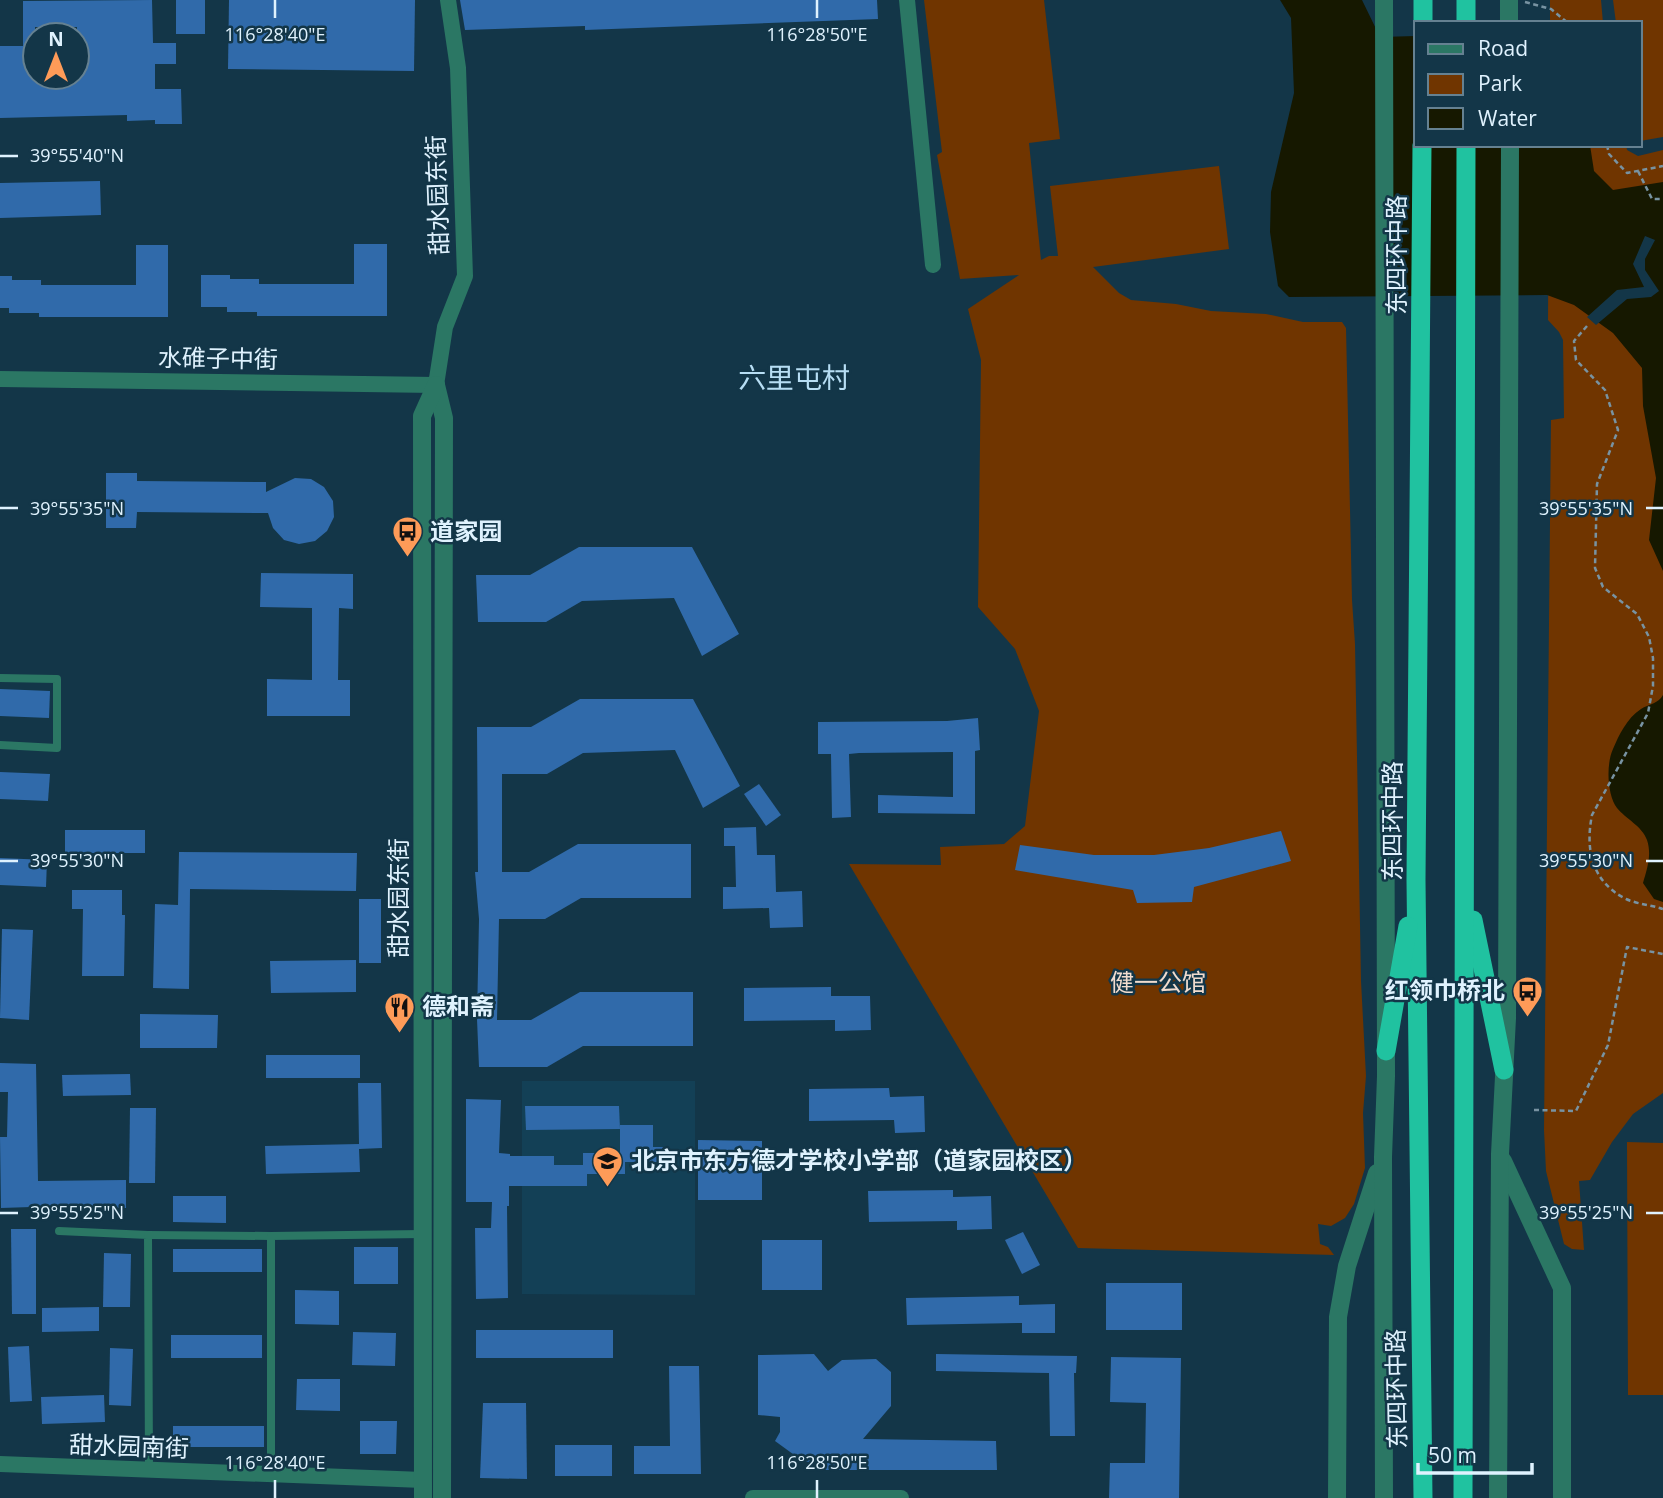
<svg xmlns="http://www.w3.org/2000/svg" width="1663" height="1498" viewBox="0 0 1663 1498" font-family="'Open Sans','Noto Sans SC',sans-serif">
<rect width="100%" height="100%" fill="#133648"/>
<path fill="#134056" d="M522,1081h173v214l-173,-1z"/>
<g fill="#703500">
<path d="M924,0h120l16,139 -31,4 12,117 8,-4h9l-8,-70 169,-20 10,83 -136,18 26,26 12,7 45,4 35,7 55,3 37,8h39l4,6 6,272 3,44 6,337 5,95 -3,37 2,55 -11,36 -9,14 -14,8 -13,-2 2,20 8,3 6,8 -256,-7 -229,-384 92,1 -1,-18 64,-3 21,-18 14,-115 -24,-62 -37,-42 3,-247 -13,-51 51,-34 -59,4 -23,-124 5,-3z"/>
<path d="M1550,0h51l2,23h-53z"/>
<path d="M1613,0h50v137l-23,4v-118h-24z"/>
<path d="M1549,145h77l1,5 11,6 25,-6v943l-30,21 -21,28 -22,38 -11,1 5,69 -12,-1 -8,-5 -18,-73 -2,-41 7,-710 13,-2 -1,-78 -4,-8 -11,-12z"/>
<path d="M1627,1142l36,1v252h-35z"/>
</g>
<g fill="#161800">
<path d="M1280,0h82l18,37 36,-1v109h174l4,26 19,19 50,-8v389l-14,-31 7,-62 -13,-72 -1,-38 -29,-35 -39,-28 -27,-10 -258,2 -11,-11 -8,-54 1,-40 23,-99 -3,-75z"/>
<path d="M1663,695v207l-9,-3 -11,-16c4,-14 9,-28 4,-43 -5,-14 -21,-21 -30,-32 -10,-13 -11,-44 -4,-59 6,-14 14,-31 28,-40 8,-5 17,-5 22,-14z"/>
</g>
<path fill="#133648" d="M1645,236l10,4 -10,19v11l14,21 -8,6 -24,2 -31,26 -9,-8 30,-27 27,-3 -11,-23z"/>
<g fill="#306aaa" fill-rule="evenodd">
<path d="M152,0l1,43h23v21h-21v25h26l1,35h-27v-4l-28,1v-6l-127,3v-72h23v-45zM35,27h42v53l-42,1z"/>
<rect x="176" y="0" width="29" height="34"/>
<path d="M229,0h186l-1,71 -186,-2z"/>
<path d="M460,0h417l1,19 -293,11v-4l-120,4z"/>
<path d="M100,181l1,34 -101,3v-35z"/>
<path d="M354,244h33v72h-130v-4h-30v-5h-26v-32h29v4h29v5h95z"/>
<path d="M136,245h32v72h-129v-4h-30v-5h-9v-32h12v4h29v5h95z"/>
<path d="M106,473h31v8l129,1v10l29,-14 16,1 13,8 9,14 1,16 -7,14 -12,10 -16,3 -15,-4 -11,-12 -5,-15 -131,-1 -1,16h-30z"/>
<path d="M579,547h113l47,87 -37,22 -28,-58 -92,3 -36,21h-68l-2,-47h54z"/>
<path d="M261,573l92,1v35l-14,-1 -1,72h12v36h-83v-37l45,1v-72l-52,-1z"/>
<path d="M0,689l50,2 -1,27 -49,-2z"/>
<path d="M580,699h113l47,87 -37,22 -28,-58 -92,3 -36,21h-45v98h27l49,-28h113v54h-110l-36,21h-46l-2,101h34l49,-28h113v54h-110l-36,21h-68l-2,-48 2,-100 -4,-47h3l-1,-145h54z"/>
<path d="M978,718l2,32 -5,1v63l-97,-1v-18l75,2v-45l-94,1 -10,1 2,63 -19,1 -1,-64h-13v-32l129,-1z"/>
<path d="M0,772l50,2 -2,27 -48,-2z"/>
<path d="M759,784l22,31 -15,11 -22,-32z"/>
<path d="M756,827l1,28h18l1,37 26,-1 1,36 -33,1 -1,-20 -46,1v-22h13l-1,-41h-11v-18z"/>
<rect x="65" y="830" width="80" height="23"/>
<path d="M1281,831l10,30 -97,26 -2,15 -55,1 -4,-13 -118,-20 5,-25 74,10h60l55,-7z"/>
<path d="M179,852l178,1 -1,38 -166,-2 -1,100 -36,-1 2,-84 23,1z"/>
<path d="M0,858l47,2 -1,27 -46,-2z"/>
<path d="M72,890h50v25h3l-1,61h-42l1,-67h-11z"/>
<rect x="359" y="899" width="22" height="64"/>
<path d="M2,929l31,1 -4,90 -29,-2z"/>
<path d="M356,960v32l-85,1 -1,-32z"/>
<path d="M831,987v9h39l1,34 -36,1v-11l-91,1v-33z"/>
<path d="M140,1014l78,1 -1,33h-77z"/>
<rect x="266" y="1055" width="94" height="23"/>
<path d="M0,1063l36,1 2,117 88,-1v28h-65v-2l-60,2 -1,-71h7l1,-45h-8z"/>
<path d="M130,1074l1,21 -68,1 -1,-21z"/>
<path d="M358,1083h23l1,65 -23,1 1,23 -94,2 -1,-28 94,-2z"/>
<path d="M889,1088l1,9 34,-1 1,36 -30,1 -1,-13 -85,1v-32z"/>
<path d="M466,1099l35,1 -2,53 11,1v2h44v9h29v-12h37v-28h33v22h12v15h-40v12h-38v12h-78v20h-2l1,92 -32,1 -1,-71h16l1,-26h-26z"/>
<path d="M525,1106h94l1,23 -94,1z"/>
<path d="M130,1108h26l-1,75h-26z"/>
<path d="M698,1140l64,1v59h-64z"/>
<path d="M953,1190v7l38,-1 1,33 -35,1v-9l-88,1 -1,-31z"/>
<path d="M173,1196h53v27l-53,-1z"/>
<path d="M11,1229h25v85h-24z"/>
<path d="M1023,1232l17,33 -18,9 -17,-34z"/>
<rect x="762" y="1240" width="60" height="50"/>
<rect x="354" y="1247" width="44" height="37"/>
<rect x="173" y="1249" width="89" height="23"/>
<path d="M104,1253l27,1 -1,53h-27z"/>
<rect x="1106" y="1283" width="76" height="47"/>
<path d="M295,1290l44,1v34l-44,-1z"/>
<path d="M1019,1296v9l36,-1v29h-33v-10l-115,2 -1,-27z"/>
<path d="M99,1307v24l-57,1v-24z"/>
<rect x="476" y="1330" width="137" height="28"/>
<path d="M353,1332l43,1 -1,33 -43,-1z"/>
<rect x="171" y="1335" width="91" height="23"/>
<path d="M29,1346l3,55 -22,1 -2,-55z"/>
<path d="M110,1348l23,1 -2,57 -22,-1z"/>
<path d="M814,1354l14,17 14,-11 34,-1 15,13v34l-28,33 133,2 1,29h-171l-29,-13 -22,-16 5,-9v-15l-22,-2v-60z"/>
<path d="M936,1354l141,2 -1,17h-2l1,63h-25l-1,-63 -113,-2z"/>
<path d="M1111,1357l70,1 -2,140h-70l1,-35h35l1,-60 -36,-1z"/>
<path d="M669,1366h30l2,108h-67v-28h36z"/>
<path d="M297,1379h43v32l-44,-1z"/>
<path d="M104,1395l1,27 -63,2 -1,-27z"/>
<path d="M483,1403h43l1,76 -47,-1z"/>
<path d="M360,1421h37l-1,33h-36z"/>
<rect x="173" y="1426" width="91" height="21"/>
<rect x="555" y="1445" width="57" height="31"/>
</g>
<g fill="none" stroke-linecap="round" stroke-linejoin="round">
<g stroke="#7893a2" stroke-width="2.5" stroke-dasharray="5 3.5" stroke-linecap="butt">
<path d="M1525,2l26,7 17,14"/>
<path d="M1607,145l2,9 18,19 36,-7"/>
<path d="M1638,171l14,28h11"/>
<path d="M1587,326l-13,15 2,19 29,30 13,40 -21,54 -2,84 8,19 34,27 12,23 4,21v28l-5,27 -56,102c-7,35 0,67 34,84 11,5 25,6 37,10"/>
<path d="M1534,1110l42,1 32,-66 19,-98 36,7"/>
</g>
<g stroke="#2b7764" stroke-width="8">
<path d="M0,678l57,1v69l-57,-3"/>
<path d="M59,1231l89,4 1,235"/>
<path d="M148,1235l123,1"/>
<path d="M271,1476v-240l152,-2"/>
</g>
<g stroke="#2b7764" stroke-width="16">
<path d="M907,0l26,265"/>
<path d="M0,379l436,6 9,-58 20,-51 -7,-208 -10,-68"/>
<path d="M0,1464l423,16"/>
<path d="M753,1498h148"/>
</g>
<g stroke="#2b7764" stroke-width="18">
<path d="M1509,0v23"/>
<path d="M436,385l8,33 -2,1080"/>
<path d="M1503,1161l59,127v210"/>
<path d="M423,1498l-1,-1082 14,-31"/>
<path d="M1337,1498l1,-181 9,-51 30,-93"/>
<path d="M1384,1498l-1,-341 3,-81 -2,-1076"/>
<path d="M1498,1498l2,-344 7,-136 3,-873"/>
</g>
<g stroke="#20c2a0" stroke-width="19">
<path d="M1423,23v-23"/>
<path d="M1466,23v-23"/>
<path d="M1422,145l-6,735 7,618"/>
<path d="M1473,920l31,150"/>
<path d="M1386,1051l22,-125"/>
<path d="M1463,1498l3,-1353"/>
</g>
</g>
<path fill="none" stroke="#dff2fe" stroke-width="2.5" d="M275,0v18M817,0v18M0,156h18M0,508h18M1646,508h17M0,861h18M1646,861h17M0,1213h18M1646,1213h17M275,1480v18M817,1480v18"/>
<defs>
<symbol id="bus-pin" viewBox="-11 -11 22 30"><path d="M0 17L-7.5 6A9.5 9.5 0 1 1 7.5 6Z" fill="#fe9b58" stroke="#133648"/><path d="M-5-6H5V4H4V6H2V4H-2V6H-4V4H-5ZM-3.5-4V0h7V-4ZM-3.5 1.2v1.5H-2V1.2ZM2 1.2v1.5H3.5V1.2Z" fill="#111"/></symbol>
<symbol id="restaurant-pin" viewBox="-11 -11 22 30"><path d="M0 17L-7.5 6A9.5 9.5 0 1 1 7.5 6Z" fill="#fe9b58" stroke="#133648"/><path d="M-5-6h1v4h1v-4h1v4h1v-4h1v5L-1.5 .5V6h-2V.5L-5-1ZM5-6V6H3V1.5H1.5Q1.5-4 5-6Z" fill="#111"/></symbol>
<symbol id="school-pin" viewBox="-11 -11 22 30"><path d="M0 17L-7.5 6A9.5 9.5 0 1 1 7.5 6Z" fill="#fe9b58" stroke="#133648"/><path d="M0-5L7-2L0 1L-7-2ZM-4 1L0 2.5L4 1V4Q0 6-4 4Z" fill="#111"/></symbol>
</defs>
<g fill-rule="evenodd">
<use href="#bus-pin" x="390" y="514" width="35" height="47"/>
<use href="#bus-pin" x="1510" y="974" width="35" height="47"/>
<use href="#restaurant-pin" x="382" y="990" width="35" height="47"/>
<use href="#school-pin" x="590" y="1144" width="35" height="47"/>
</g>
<g text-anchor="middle" stroke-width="5" stroke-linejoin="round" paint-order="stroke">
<g font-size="24" fill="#dff2fe" stroke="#133648">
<text transform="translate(438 195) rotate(-92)" y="8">甜水园东街</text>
<text transform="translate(1397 255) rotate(-90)" y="8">东四环中路</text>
<text transform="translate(218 359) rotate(1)" y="8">水碓子中街</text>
<text transform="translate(1393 821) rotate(-90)" y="8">东四环中路</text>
<text transform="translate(399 898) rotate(-90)" y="8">甜水园东街</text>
<text transform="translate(1397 1389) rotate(-91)" y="8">东四环中路</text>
<text transform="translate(129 1447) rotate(2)" y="8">甜水园南街</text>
</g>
<g font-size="24" font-weight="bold" fill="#dff2fe" stroke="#133648" text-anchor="start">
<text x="430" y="540">道家园</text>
<text x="1505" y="999" text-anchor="end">红领巾桥北</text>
<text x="422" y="1015">德和斋</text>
<text x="631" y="1169">北京市东方德才学校小学部（道家园校区）</text>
</g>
<g font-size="24" fill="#f1dcce" stroke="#133648">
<text x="1158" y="991">健一公馆</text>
</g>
<g font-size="28" fill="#b7def4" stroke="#133648">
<text x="794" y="388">六里屯村</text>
</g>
</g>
<g font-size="18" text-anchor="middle" fill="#dff2fe" stroke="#133648" stroke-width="5" stroke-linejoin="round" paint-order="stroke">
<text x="275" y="41">116°28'40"E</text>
<text x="817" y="41">116°28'50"E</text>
<text x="77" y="162">39°55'40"N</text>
<text x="77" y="515">39°55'35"N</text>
<text x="1586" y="515">39°55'35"N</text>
<text x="77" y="867">39°55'30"N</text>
<text x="1586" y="867">39°55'30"N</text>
<text x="77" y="1219">39°55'25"N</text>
<text x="1586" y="1219">39°55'25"N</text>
<text x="275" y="1469">116°28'40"E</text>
<text x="817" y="1469">116°28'50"E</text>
</g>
<rect x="1414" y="21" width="228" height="126" fill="#133648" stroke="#658191" stroke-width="2"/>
<rect x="1428" y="44" width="35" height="10" fill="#2b7764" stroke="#658191" stroke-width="2"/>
<text x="1478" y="56" font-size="21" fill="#dff2fe">Road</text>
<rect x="1428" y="74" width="35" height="21" fill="#703500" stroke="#658191" stroke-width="2"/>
<text x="1478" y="91" font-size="21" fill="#dff2fe">Park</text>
<rect x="1428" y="108" width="35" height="21" fill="#161800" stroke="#658191" stroke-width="2"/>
<text x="1478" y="126" font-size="21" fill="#dff2fe">Water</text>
<g transform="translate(56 56)"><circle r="33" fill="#133648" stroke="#658191" stroke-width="2"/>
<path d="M0-5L12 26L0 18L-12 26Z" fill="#fe9b58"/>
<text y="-10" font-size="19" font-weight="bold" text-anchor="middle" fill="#dff2fe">N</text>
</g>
<path d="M1418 1463v10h114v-10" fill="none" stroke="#dff2fe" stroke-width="3.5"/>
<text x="1428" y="1463" font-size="21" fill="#dff2fe" stroke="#133648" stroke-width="5" paint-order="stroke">50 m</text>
</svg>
